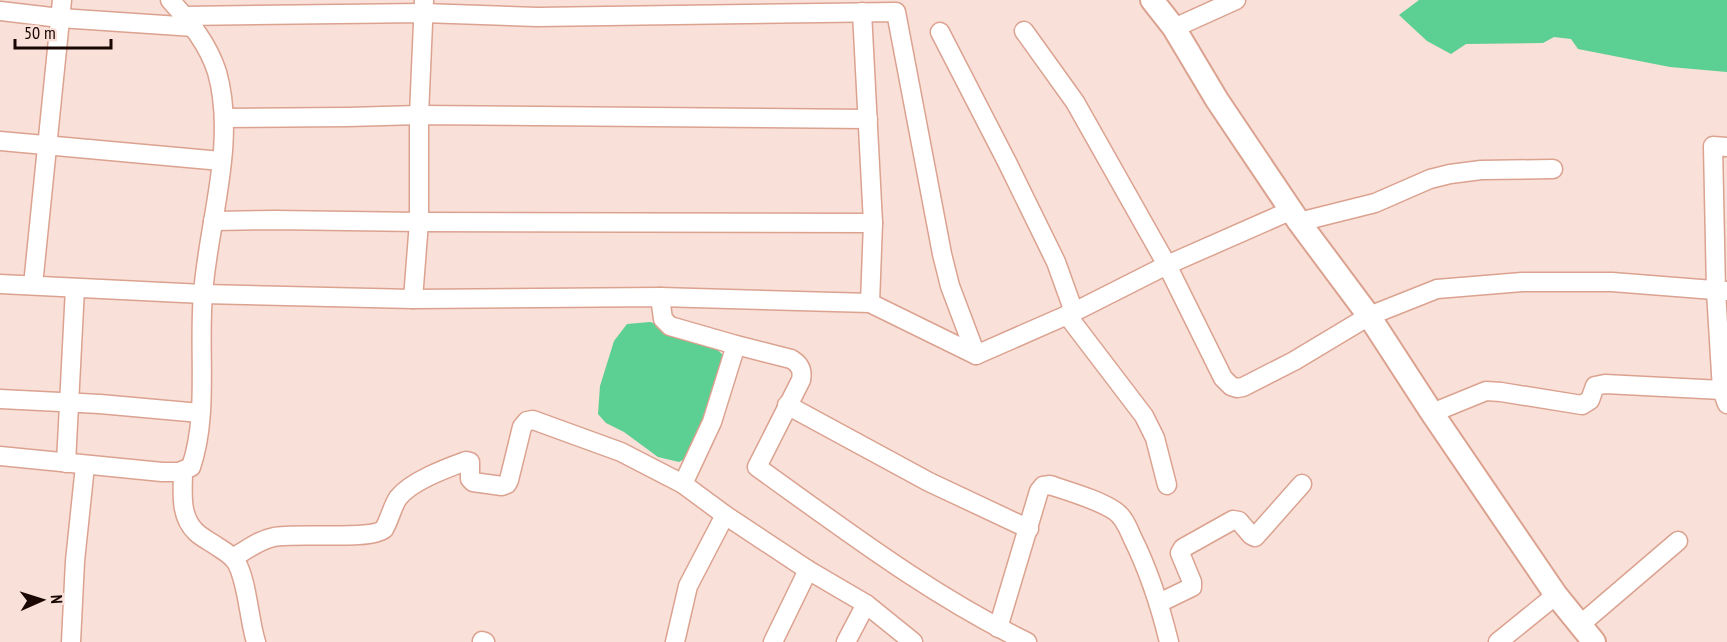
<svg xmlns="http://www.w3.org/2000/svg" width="1727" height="642" viewBox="0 0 1727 642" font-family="'PT Sans Narrow',sans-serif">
<rect width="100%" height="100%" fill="#f9e0d8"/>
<g fill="#5ccf92">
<path d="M1419,0h308v72l-57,-5 -92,-18 -7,-10 -17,-2 -11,6 -77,1 -15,10 -24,-13 -28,-26z"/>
<path d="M650,322c26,8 52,13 72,32l1,18 -32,84 -12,6 -21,-5 -34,-25 -18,-9 -8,-9 2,-28 14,-45 13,-17z"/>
</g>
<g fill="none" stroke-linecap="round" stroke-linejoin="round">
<defs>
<g id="minor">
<path d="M0,11l60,7 134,9"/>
<path d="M862,12l11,211 -3,80"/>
<path d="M184,16l239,-3 114,4 359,-5 46,242 8,32 26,69"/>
<path d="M1174,28l62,-28"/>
<path d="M1024,31l51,71 92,163 56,113 8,8 6,2 6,-1 51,-26 75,-45 68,-27 85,-7h90l115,9"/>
<path d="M940,32l67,130 49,100 18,50"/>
<path d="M224,118l124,-1 71,-2 449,4"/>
<path d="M0,141l221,20"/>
<path d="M213,221l62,-1 144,2 454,1"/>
<path d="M1299,222l76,-19 55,-24 20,-5 31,-4 72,-1"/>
<path d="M0,284l203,10 210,5 247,-2 210,6 106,52 98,-43 93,-47 125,-55"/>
<path d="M33,285l29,-285"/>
<path d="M660,297l3,22 7,7 66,19 55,14c9,5 12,11 10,21l-44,87c87,62 173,128 270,175"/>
<path d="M413,299l6,-77v-107l5,-115"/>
<path d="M1067,315l77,101 11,22 12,47"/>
<path d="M1722,390l-6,-99 -3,-145 14,1"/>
<path d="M0,399l100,5 100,9"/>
<path d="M787,405l142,77 100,47"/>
<path d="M1432,413l54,-22 15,1 81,13 8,-5 5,-14 10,-2 117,6 5,14"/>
<path d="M0,456l162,16h17l12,-5c18,-52 7,-118 12,-173 5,-71 34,-151 14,-222 -9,-28 -27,-50 -47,-72"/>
<path d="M66,463l9,-175"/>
<path d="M183,471c0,20 -4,45 13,61 5,5 13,9 19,13 7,5 16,9 21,17 11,17 13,58 20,80"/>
<path d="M683,484l29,-62 24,-77"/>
<path d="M233,558c13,-8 26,-18 41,-21 24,-5 96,4 110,-8 6,-10 8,-22 14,-31 13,-17 49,-30 68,-37l4,1v17l3,3 29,4 5,-2 2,-4 13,-53 5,-6 6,-1 88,32 62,32 42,31 83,55 58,34 47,38"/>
<path d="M1159,603l33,-16v-5l-12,-29 3,-5 50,-28 6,1 12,14 4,2 47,-53"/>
<path d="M1581,624l97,-83"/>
<path d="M998,628l41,-137 4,-5 7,-1c20,7 47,14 65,26 9,6 13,17 17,26 17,34 28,68 37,105"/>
<path d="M482,641l3,1"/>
<path d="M71,642l4,-81 10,-95"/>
<path d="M675,642l13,-56 37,-71"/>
<path d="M773,642l35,-72"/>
<path d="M846,642l20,-38"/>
<path d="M1498,642l58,-47"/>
</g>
<path id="major" d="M1152,0l22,28 43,72 82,122 70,94 63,97 124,182 38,47"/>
</defs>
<use href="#minor" stroke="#dba290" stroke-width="21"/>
<use href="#major" stroke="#dba290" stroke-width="26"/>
<use href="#minor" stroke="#fff" stroke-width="18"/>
<use href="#major" stroke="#fff" stroke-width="22"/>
</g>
<g transform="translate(42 600) rotate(87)" stroke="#f9e0d8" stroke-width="4.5" paint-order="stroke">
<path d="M0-4.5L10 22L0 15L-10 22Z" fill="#1a0703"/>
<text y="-9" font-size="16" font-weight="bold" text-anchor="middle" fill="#1a0703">N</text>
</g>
<path d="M15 39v9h96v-9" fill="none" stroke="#1a0703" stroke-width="3"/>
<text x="24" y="39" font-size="18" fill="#1a0703" stroke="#f9e0d8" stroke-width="4.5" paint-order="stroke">50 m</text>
</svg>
